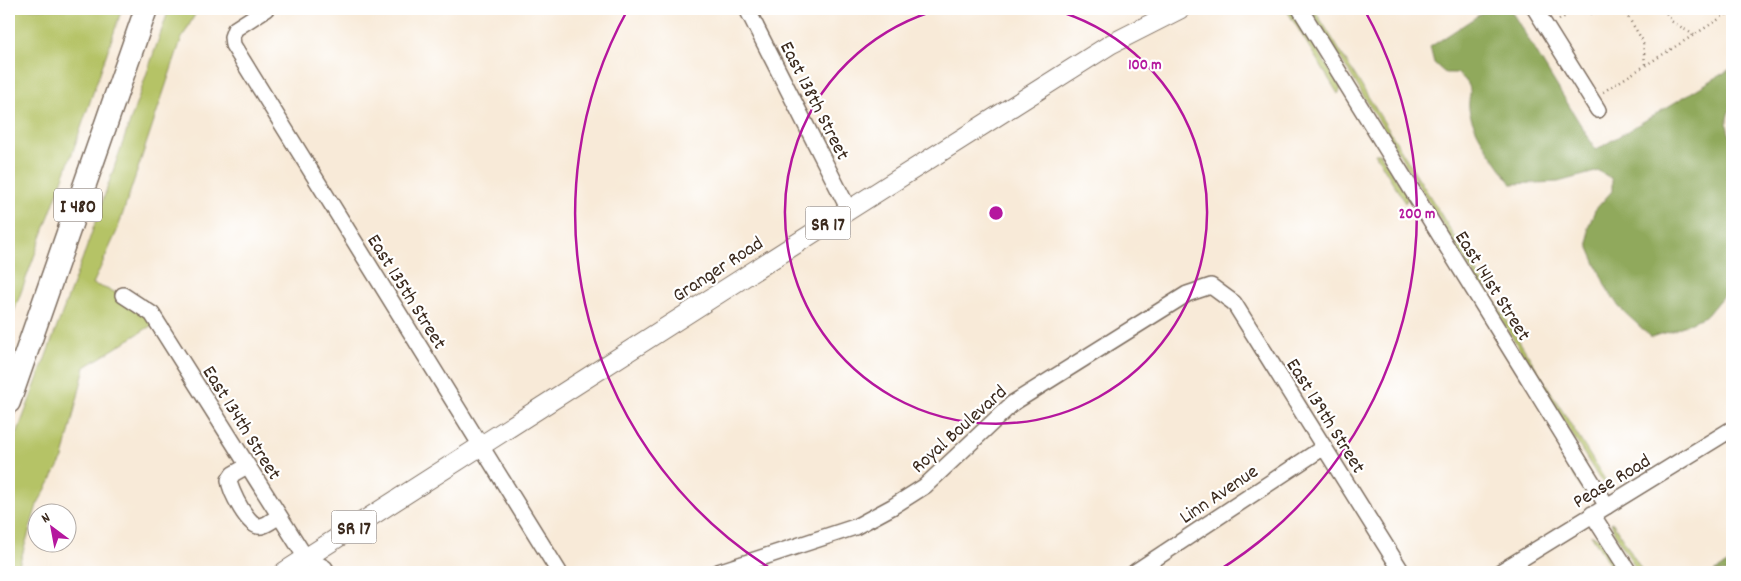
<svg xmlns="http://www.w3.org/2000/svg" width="1741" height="581" viewBox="0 0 1741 581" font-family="Dekko,sans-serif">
<rect width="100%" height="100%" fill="#fff"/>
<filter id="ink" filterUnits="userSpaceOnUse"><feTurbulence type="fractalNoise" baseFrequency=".02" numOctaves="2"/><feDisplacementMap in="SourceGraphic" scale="10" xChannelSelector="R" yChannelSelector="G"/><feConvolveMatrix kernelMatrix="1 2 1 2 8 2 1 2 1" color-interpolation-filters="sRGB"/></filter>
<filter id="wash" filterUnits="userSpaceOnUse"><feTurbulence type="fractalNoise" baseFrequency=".0096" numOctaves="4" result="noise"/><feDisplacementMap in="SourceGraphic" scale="20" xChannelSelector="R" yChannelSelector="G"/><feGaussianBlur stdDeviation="1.12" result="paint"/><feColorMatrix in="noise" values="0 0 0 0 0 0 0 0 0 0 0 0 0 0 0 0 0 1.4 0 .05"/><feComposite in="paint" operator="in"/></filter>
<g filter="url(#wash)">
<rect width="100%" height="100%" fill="#f8ead8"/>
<g fill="#b5c366" stroke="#787642">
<path d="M9,9h113l-48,139 -65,177z"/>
<path d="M169,9h29l-17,31 -64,191 -24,53 30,11 34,27 -72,45 -22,91 -26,47 -20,67h-8v-117l77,-206z"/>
<path d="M1286,9h6l49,80 -3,5z"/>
<path d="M1310,9h4l293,474v3l-10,-11z"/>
<path d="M1375,153h5l28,45 -3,5z"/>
<path d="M1560,453h5l22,35 2,8 -3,-1z"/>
<path d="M1611,522l2,1 30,49h-5l-24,-40z"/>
<path d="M1591,534l9,6 20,32h-6z"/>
</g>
<g fill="#90a95b" stroke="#666a3c">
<path d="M1488,9h22l86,141 136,-82v39c-8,10 -5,23 0,33v149l-10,8 -15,18 -35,16 -21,6 -32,-30 -13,-20 -17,-39 -1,-20 7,-18 17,-19v-12l-13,-8 -41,11 -47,2c-13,-21 -32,-43 -40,-67 -8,-22 10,-26 -14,-44h-12l-11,-10 -4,-16z"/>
<path d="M1732,561v11h-18z"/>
</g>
</g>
<g filter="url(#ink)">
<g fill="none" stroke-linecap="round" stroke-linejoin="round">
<defs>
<g id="minor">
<path d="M266,9l-31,20 -3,8 1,8 326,527"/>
<path d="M747,9l102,201"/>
<path d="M1300,9l307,497"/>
<path d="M1535,9l63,101"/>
<path d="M123,295l29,19 154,244 19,10 2,4"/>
<path d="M247,466l-14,8 -4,6c1,11 20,49 32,46 6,-1 13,-7 18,-10"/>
<path d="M1592,514l37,58"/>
<path d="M718,572l137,-45 37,-20 33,-21 88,-83 174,-109 24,-8 23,17 168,269"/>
<path d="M1135,572l189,-125"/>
<path d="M1500,572l232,-143"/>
</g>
<path id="major" d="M284,572l565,-362 262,-166 69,-35"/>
<path id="highway" d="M9,402l137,-393"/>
</defs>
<use href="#minor" stroke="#7d6d5f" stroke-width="18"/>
<use href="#major" stroke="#7d6d5f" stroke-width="21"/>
<use href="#highway" stroke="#7d6d5f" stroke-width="25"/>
<g stroke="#7d6d5f" stroke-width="2.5" stroke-dasharray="1 4" stroke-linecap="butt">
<path d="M1589,9l4,6"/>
<path d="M1623,9l20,32 2,24"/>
<path d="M1664,9l7,12 23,14"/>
<path d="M1559,20l19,-11"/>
<path d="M1603,92l129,-81"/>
</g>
<use href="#minor" stroke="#fff" stroke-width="15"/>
<use href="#major" stroke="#fff" stroke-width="19"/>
<use href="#highway" stroke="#fff" stroke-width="22"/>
</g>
</g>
<g fill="none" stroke="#b5179e" stroke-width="2.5">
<path d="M1051 9A211 211 0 1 1 941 9"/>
<path d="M776 572A421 421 0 0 1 628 9M1364 9A421 421 0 0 1 1216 572"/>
</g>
<g text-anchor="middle" stroke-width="4.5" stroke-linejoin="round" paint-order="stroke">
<g fill="#fff" stroke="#766a62" stroke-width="1">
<rect x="54" y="188.5" width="48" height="33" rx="4"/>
<rect x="805.5" y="206.5" width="45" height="33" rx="4"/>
<rect x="331.5" y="510.5" width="45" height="33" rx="4"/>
</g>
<g font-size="19" font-weight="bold" fill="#3b2a1e">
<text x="78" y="212">I 480</text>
<text x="828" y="230">SR 17</text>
<text x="354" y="534">SR 17</text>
</g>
<g font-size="20" fill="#3b2a1e" stroke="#fff">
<text transform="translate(816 100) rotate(63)" y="7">East 138th Street</text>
<text transform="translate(717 268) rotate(-33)" y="7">Granger Road</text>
<text transform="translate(1494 285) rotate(58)" y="7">East 141st Street</text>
<text transform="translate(408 291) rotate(58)" y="7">East 135th Street</text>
<text transform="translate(1327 415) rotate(58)" y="7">East 139th Street</text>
<text transform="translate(243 422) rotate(58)" y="7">East 134th Street</text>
<text transform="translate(958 428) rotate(-42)" y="7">Royal Boulevard</text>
<text transform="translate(1611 480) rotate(-31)" y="7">Pease Road</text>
<text transform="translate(1218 493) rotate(-34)" y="7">Linn Avenue</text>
</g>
</g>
<circle cx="996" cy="213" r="8" fill="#b5179e" stroke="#fff" stroke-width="2.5"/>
<g font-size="15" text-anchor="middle" font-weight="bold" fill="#b5179e" stroke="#fff" stroke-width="4.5" stroke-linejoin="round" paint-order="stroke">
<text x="1145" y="69">100 m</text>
<text x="1417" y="218">200 m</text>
</g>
<rect width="1741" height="581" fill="none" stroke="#fff" stroke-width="30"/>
<g transform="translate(52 528) rotate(328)"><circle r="24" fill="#ffffff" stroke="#b1aaa5"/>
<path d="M0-4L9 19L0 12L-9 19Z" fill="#b5179e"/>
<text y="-8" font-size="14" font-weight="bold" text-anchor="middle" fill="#3b2a1e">N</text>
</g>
</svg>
